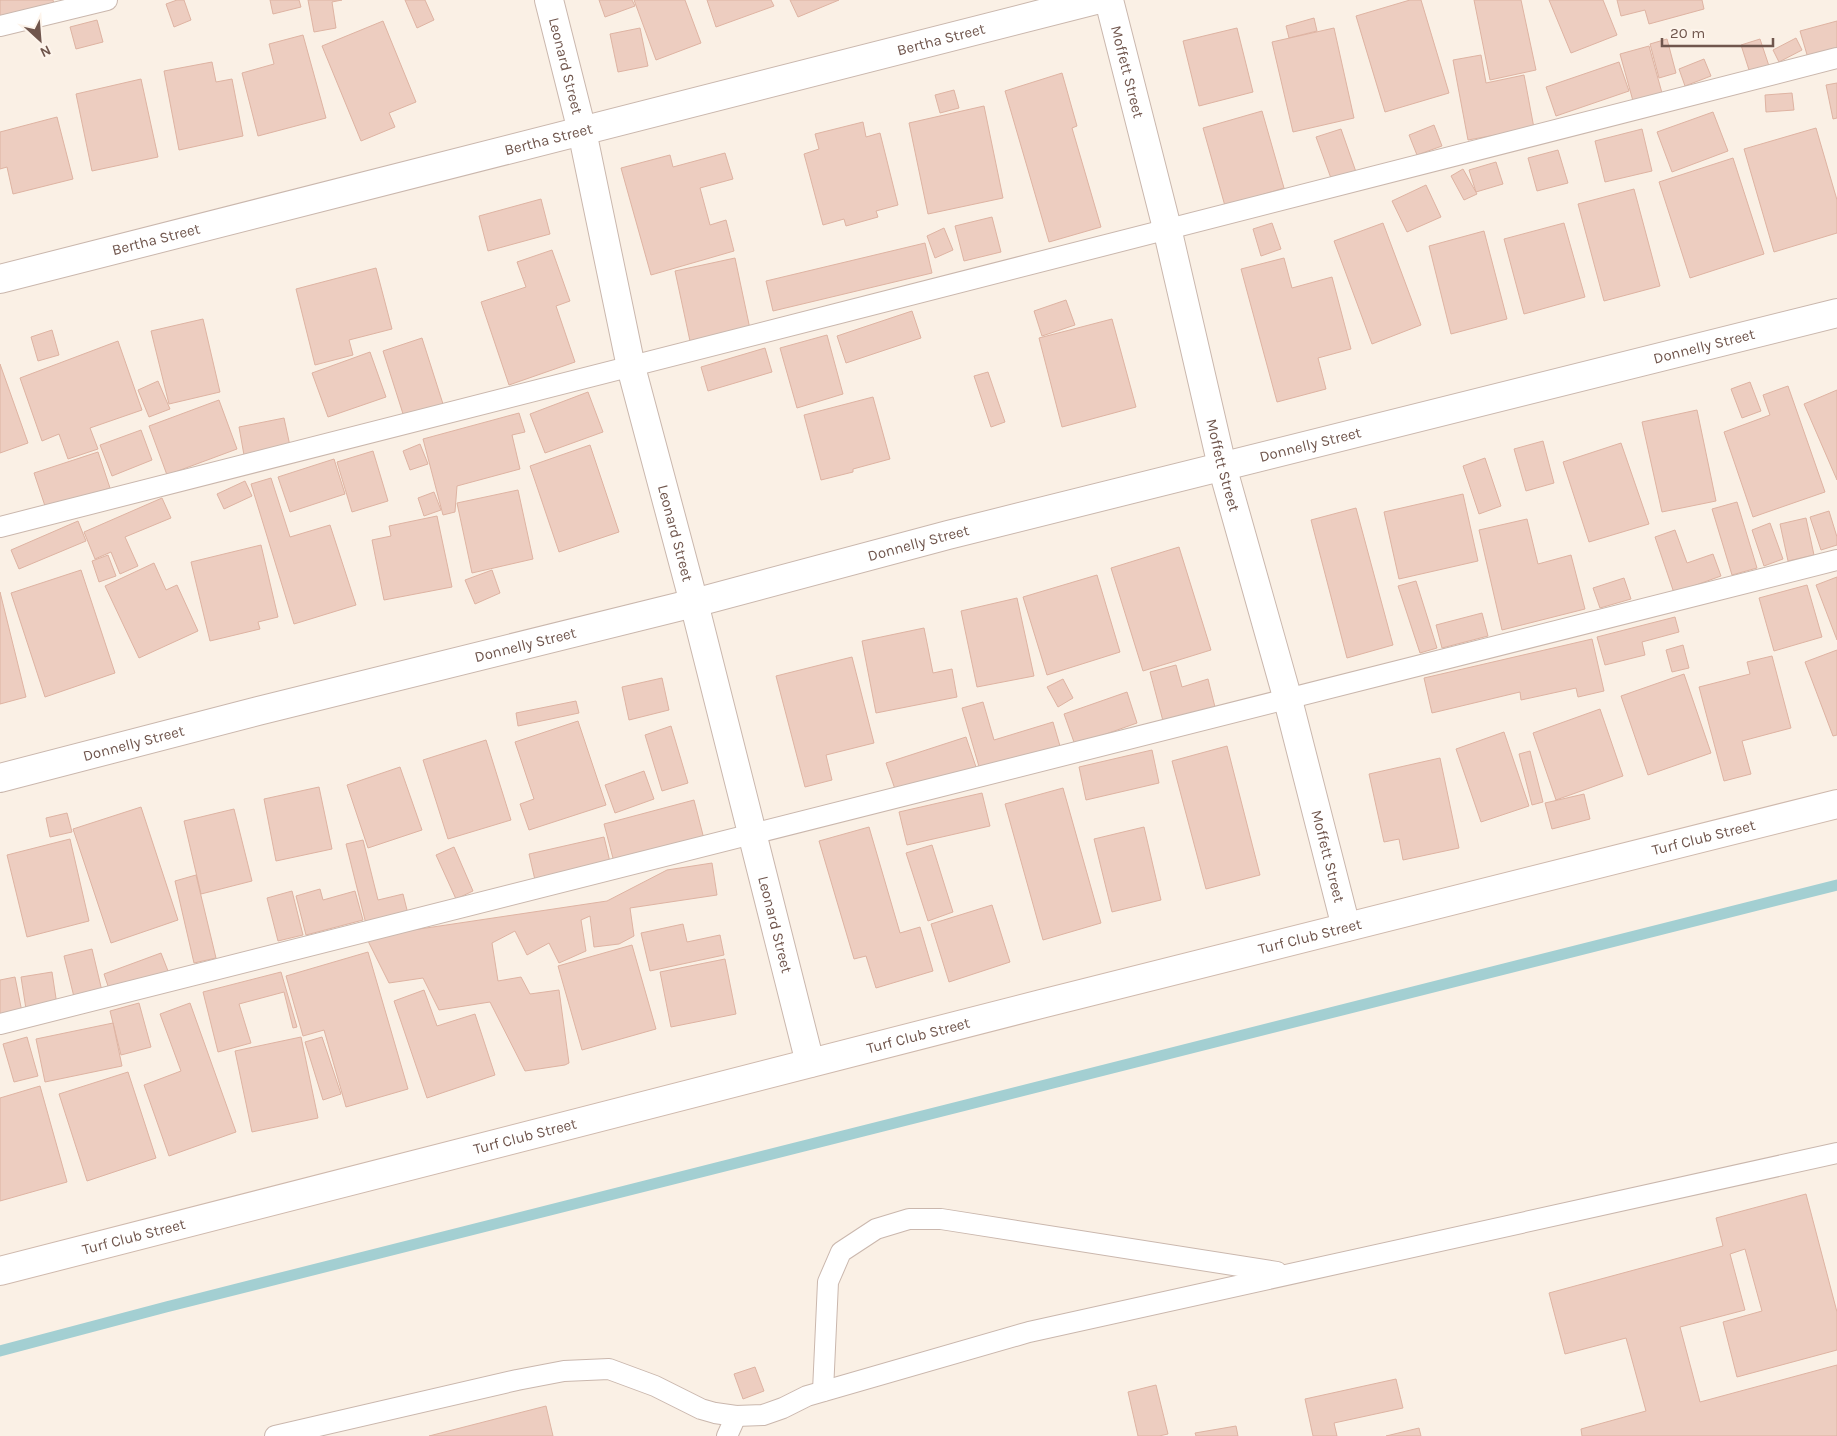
<svg xmlns="http://www.w3.org/2000/svg" width="1837" height="1436" viewBox="0 0 1837 1436" font-family="Karla,sans-serif">
<rect width="100%" height="100%" fill="#faf0e5"/>
<g fill="none" stroke-linecap="round" stroke-linejoin="round">
<path stroke="#a3cfd2" stroke-width="11" d="M0,1351l166,-44 1671,-422"/>
</g>
<g fill="#edcdc0" stroke="#deb3a2">
<path d="M0,0h53l1,4 -54,15z"/>
<path d="M177,0h7l7,20 -17,7 -8,-23z"/>
<path d="M270,0h29l2,7 -28,7z"/>
<path d="M308,0h34l-10,2 4,26 -22,4z"/>
<path d="M405,0h20l9,20 -17,8z"/>
<path d="M599,0h33l3,6 -30,11z"/>
<path d="M634,0h51l16,43 -45,17z"/>
<path d="M707,0h64l3,6 -58,21z"/>
<path d="M790,0h49l-41,17z"/>
<path d="M1410,0h11l28,93 -64,19 -29,-96z"/>
<path d="M1474,0h47l15,70 -46,10z"/>
<path d="M1549,0h54l14,35 -46,18z"/>
<path d="M1617,0h85l2,9 -55,15 -4,-14 -24,6z"/>
<path d="M1314,18l3,13 -28,7 -3,-12z"/>
<path d="M97,20l6,22 -27,7 -6,-22z"/>
<path d="M383,21l33,81 -27,11 6,14 -34,14 -39,-95z"/>
<path d="M1837,21v29l-29,8 -8,-27z"/>
<path d="M640,28l8,38 -30,6 -8,-38z"/>
<path d="M1237,28l16,64 -54,14 -16,-65z"/>
<path d="M1334,28l20,90 -61,14 -21,-90z"/>
<path d="M303,35l23,83 -68,18 -16,-63 32,-9 -5,-20z"/>
<path d="M1796,38l6,12 -23,12 -6,-12z"/>
<path d="M1667,39l9,34 -17,5 -9,-34z"/>
<path d="M1760,39l9,27 -19,7 -9,-28z"/>
<path d="M1649,46l13,47 -29,8 -13,-47z"/>
<path d="M1481,55l5,28 38,-8 10,53 -66,12 -15,-80z"/>
<path d="M1704,59l7,17 -26,10 -6,-17z"/>
<path d="M212,62l4,20 16,-3 11,57 -64,14 -15,-79z"/>
<path d="M1619,62l10,29 -73,25 -10,-29z"/>
<path d="M1062,73l15,53 -5,2 29,99 -52,15 -44,-151z"/>
<path d="M141,79l17,78 -66,14 -16,-77z"/>
<path d="M1837,83v35l-4,1 -7,-34z"/>
<path d="M954,90l5,18 -19,5 -5,-18z"/>
<path d="M1792,93l2,17 -28,2 -1,-17z"/>
<path d="M984,106l19,92 -75,16 -19,-91z"/>
<path d="M1262,111l22,77 -59,18 -22,-78z"/>
<path d="M1713,112l15,39 -56,21 -15,-40z"/>
<path d="M57,117l16,62 -60,15 -6,-27 -7,2v-37z"/>
<path d="M863,122l3,15 14,-4 18,72 -22,6 2,6 -32,9 -2,-7 -21,6 -19,-71 15,-5 -4,-15z"/>
<path d="M1434,125l8,21 -25,9 -8,-20z"/>
<path d="M1816,128l21,72v33l-63,19 -30,-103z"/>
<path d="M1341,129l15,43 -24,9 -16,-44z"/>
<path d="M1642,129l10,42 -47,11 -10,-41z"/>
<path d="M1558,150l10,33 -31,8 -9,-33z"/>
<path d="M725,153l8,26 -33,9 10,37 16,-5 8,31 -83,24 -30,-107 49,-13 3,12z"/>
<path d="M1733,158l31,96 -74,24 -31,-96z"/>
<path d="M1496,162l7,22 -27,8 -7,-22z"/>
<path d="M1463,169l14,25 -13,6 -13,-24z"/>
<path d="M1426,185l15,32 -34,15 -15,-31z"/>
<path d="M1634,189l26,97 -56,15 -26,-97z"/>
<path d="M541,199l9,35 -62,17 -9,-35z"/>
<path d="M992,217l9,35 -37,9 -9,-35z"/>
<path d="M1272,223l9,26 -20,7 -8,-27z"/>
<path d="M1383,223l38,102 -49,19 -38,-103z"/>
<path d="M1564,223l21,74 -61,17 -20,-75z"/>
<path d="M944,228l9,22 -18,8 -8,-22z"/>
<path d="M1484,231l23,88 -56,15 -22,-88z"/>
<path d="M925,243l7,30 -159,38 -7,-30z"/>
<path d="M552,250l18,51 -14,5 19,56 -66,23 -28,-83 45,-15 -9,-25z"/>
<path d="M735,258l15,71 -60,12 -15,-70z"/>
<path d="M1284,258l8,30 40,-11 19,72 -33,9 8,31 -49,13 -36,-133z"/>
<path d="M376,268l16,61 -43,11 4,15 -38,10 -19,-76z"/>
<path d="M1066,300l9,25 -33,11 -8,-25z"/>
<path d="M912,311l9,27 -75,25 -9,-27z"/>
<path d="M203,319l17,73 -51,12 -18,-73z"/>
<path d="M1112,319l24,88 -74,20 -23,-89z"/>
<path d="M52,330l7,25 -21,6 -7,-24z"/>
<path d="M827,335l16,59 -46,14 -17,-60z"/>
<path d="M422,338l21,66 -39,13 -21,-66z"/>
<path d="M118,341l24,69 -52,18 8,21 -30,10 -9,-25 -17,7 -22,-63z"/>
<path d="M765,348l7,24 -64,19 -7,-24z"/>
<path d="M370,352l16,45 -58,20 -16,-44z"/>
<path d="M0,364l28,79 -28,10z"/>
<path d="M988,372l17,50 -14,5 -17,-51z"/>
<path d="M158,381l12,28 -21,8 -11,-27z"/>
<path d="M1750,382l11,29 -19,7 -11,-29z"/>
<path d="M1788,386l37,106 -72,25 -29,-85 46,-17 -7,-20z"/>
<path d="M1837,390v90l-33,-76z"/>
<path d="M588,392l15,40 -58,21 -15,-39z"/>
<path d="M873,397l17,62 -37,10v3l-32,8 -17,-65z"/>
<path d="M219,400l18,49 -70,26 -18,-49z"/>
<path d="M1697,410l19,91 -54,11 -20,-90z"/>
<path d="M519,413l6,19 -13,3 8,34 -63,17 -2,26 -12,3 -20,-76z"/>
<path d="M284,418l6,28 -46,9 -5,-28z"/>
<path d="M141,430l11,30 -40,16 -12,-31z"/>
<path d="M1543,441l11,42 -28,8 -12,-42z"/>
<path d="M1621,443l28,81 -60,18 -26,-80z"/>
<path d="M420,444l8,20 -18,6 -7,-19z"/>
<path d="M590,445l29,87 -60,20 -29,-86z"/>
<path d="M373,451l15,50 -36,11 -15,-50z"/>
<path d="M98,452l12,36 -64,21 -12,-36z"/>
<path d="M1485,458l16,48 -22,8 -16,-48z"/>
<path d="M334,459l11,35 -55,18 -12,-35z"/>
<path d="M271,478l19,59 40,-12 26,80 -62,19 -43,-140z"/>
<path d="M245,481l7,15 -28,13 -7,-15z"/>
<path d="M518,490l15,69 -61,14 -15,-70z"/>
<path d="M434,492l7,18 -17,6 -6,-18z"/>
<path d="M1463,494l15,67 -79,18 -15,-67z"/>
<path d="M162,498l9,20 -46,19 13,29 -18,8 -9,-22 -16,7 -11,-27z"/>
<path d="M1737,502l20,66 -25,7 -20,-66z"/>
<path d="M1356,508l37,137 -46,13 -36,-138z"/>
<path d="M1829,511l8,26v8l-16,5 -11,-33z"/>
<path d="M437,516l15,71 -68,13 -12,-60 19,-4 -2,-10z"/>
<path d="M1806,518l8,37 -26,6 -8,-37z"/>
<path d="M1527,519l11,45 33,-9 14,54 -83,21 -23,-100z"/>
<path d="M78,521l8,20 -67,28 -8,-19z"/>
<path d="M1770,523l13,36 -19,7 -12,-36z"/>
<path d="M1675,530l12,33 26,-9 8,22 -47,17 -19,-56z"/>
<path d="M261,545l17,72 -20,5 2,7 -50,12 -19,-79z"/>
<path d="M1179,547l32,103 -68,21 -32,-103z"/>
<path d="M108,555l8,21 -17,6 -7,-21z"/>
<path d="M154,563l12,27 11,-5 21,46 -59,27 -34,-72z"/>
<path d="M81,570l34,103 -70,24 -34,-104z"/>
<path d="M492,570l8,23 -25,11 -10,-24z"/>
<path d="M1097,575l23,77 -73,23 -24,-78z"/>
<path d="M1837,577v63l-21,-55z"/>
<path d="M1624,578l7,21 -31,9 -7,-20z"/>
<path d="M1416,581l21,67 -17,5 -22,-67z"/>
<path d="M1807,585l15,52 -48,14 -15,-53z"/>
<path d="M0,592l26,105 -26,7z"/>
<path d="M1017,598l17,78 -57,11 -16,-76z"/>
<path d="M1482,613l6,23 -46,12 -6,-23z"/>
<path d="M1675,617l4,15 -37,10 3,13 -40,10 -8,-28z"/>
<path d="M924,628l9,45 19,-4 5,28 -81,16 -14,-72z"/>
<path d="M1592,639l12,52 -26,6 -2,-9 -55,12 -1,-8 -88,21 -8,-35z"/>
<path d="M1683,645l6,23 -17,4 -6,-22z"/>
<path d="M1837,650v85l-4,1 -28,-74z"/>
<path d="M1772,656l19,72 -49,13 9,33 -27,7 -25,-94 51,-13 -3,-12z"/>
<path d="M852,657l22,86 -48,12 6,25 -27,7 -29,-111z"/>
<path d="M1176,665l6,22 26,-8 7,28 -52,14 -13,-49z"/>
<path d="M1684,674l27,79 -63,22 -27,-79z"/>
<path d="M662,678l7,32 -40,10 -7,-33z"/>
<path d="M1063,679l10,19 -15,9 -11,-20z"/>
<path d="M1127,692l10,31 -62,22 -11,-31z"/>
<path d="M576,701l3,12 -61,13 -2,-13z"/>
<path d="M983,702l11,38 59,-18 7,24 -80,24 -18,-62z"/>
<path d="M1600,709l23,67 -67,24 -23,-67z"/>
<path d="M578,721l28,84 -77,25 -9,-26 14,-5 -19,-57z"/>
<path d="M671,726l17,57 -26,8 -17,-56z"/>
<path d="M1504,732l25,74 -48,16 -25,-73z"/>
<path d="M966,737l10,30 -80,25 -10,-29z"/>
<path d="M486,740l25,80 -63,19 -25,-79z"/>
<path d="M1227,746l33,129 -54,14 -34,-128z"/>
<path d="M1152,750l7,33 -73,17 -7,-33z"/>
<path d="M1530,751l13,51 -11,3 -13,-51z"/>
<path d="M1440,758l19,90 -56,12 -4,-21 -15,3 -15,-68z"/>
<path d="M400,767l22,63 -54,18 -21,-63z"/>
<path d="M644,771l10,28 -39,14 -10,-28z"/>
<path d="M319,787l13,62 -56,12 -12,-62z"/>
<path d="M1063,788l38,135 -58,17 -38,-136z"/>
<path d="M982,793l8,33 -83,19 -8,-33z"/>
<path d="M1584,794l6,25 -38,10 -7,-26z"/>
<path d="M694,800l10,39 -90,23 -10,-38z"/>
<path d="M141,807l37,113 -67,23 -38,-114z"/>
<path d="M234,809l18,72 -51,13 -17,-73z"/>
<path d="M67,813l5,19 -22,5 -4,-19z"/>
<path d="M869,827l31,106 20,-6 13,44 -57,17 -10,-32 -12,3 -35,-118z"/>
<path d="M1144,827l17,73 -49,12 -18,-73z"/>
<path d="M604,837l6,25 -75,18 -6,-26z"/>
<path d="M70,839l19,82 -62,16 -20,-82z"/>
<path d="M363,840l15,60 25,-6 5,20 -42,10 -20,-80z"/>
<path d="M932,845l21,67 -25,9 -22,-68z"/>
<path d="M454,847l19,44 -17,8 -20,-44z"/>
<path d="M712,863l5,32 -87,13 4,28 -15,8 -25,3 -4,-31 -9,4 5,31 -27,12 -10,-20 -22,12 -12,-24 -23,12 6,38 23,-4 9,17 29,-4 10,73 -4,2 -40,6 -35,-69 -51,8 -16,-32 -34,5 -23,-46 241,-36 60,-31z"/>
<path d="M196,875l20,83 -22,5 -19,-82z"/>
<path d="M320,889l3,11 32,-9 8,29 -57,15 -10,-39z"/>
<path d="M292,891l11,44 -25,6 -11,-43z"/>
<path d="M992,905l18,57 -61,20 -18,-58z"/>
<path d="M683,924l4,18 33,-7 4,20 -74,16 -9,-38z"/>
<path d="M632,945l24,84 -74,21 -24,-84z"/>
<path d="M92,949l10,42 -28,6 -10,-41z"/>
<path d="M368,952l40,137 -62,18 -22,-77 -21,6 -17,-60z"/>
<path d="M161,953l7,18 -58,21 -6,-18z"/>
<path d="M725,959l11,55 -65,13 -11,-55z"/>
<path d="M52,972l5,33 -31,4 -5,-32z"/>
<path d="M281,972l16,55 -4,1 -9,-36 -45,12 12,39 -33,9 -15,-60z"/>
<path d="M15,977l7,35 -22,4v-36z"/>
<path d="M424,990l13,36 38,-12 20,61 -68,23 -33,-97z"/>
<path d="M139,1003l12,44 -30,8 -11,-44z"/>
<path d="M190,1003l46,129 -67,24 -25,-71 37,-14 -21,-57z"/>
<path d="M113,1023l9,43 -77,16 -9,-43z"/>
<path d="M27,1037l11,39 -24,6 -11,-38z"/>
<path d="M301,1037l17,81 -66,14 -17,-81z"/>
<path d="M322,1037l19,57 -18,6 -18,-58z"/>
<path d="M128,1072l28,86 -69,23 -28,-87z"/>
<path d="M40,1086l27,96 -67,19v-103z"/>
<path d="M1806,1194l31,118v38l-100,27 -14,-55 39,-11 -17,-62 -15,5 15,56 -65,17 20,75 137,-37v71h-255l-1,-7 65,-18 -20,-73 -61,16 -16,-61 174,-47 -7,-28z"/>
<path d="M755,1367l9,24 -21,8 -9,-25z"/>
<path d="M1396,1379l7,29 -69,15 3,13h-24l-8,-37z"/>
<path d="M1156,1385l12,49 -9,2h-21l-10,-44z"/>
<path d="M546,1406l7,30h-124z"/>
<path d="M1236,1426l2,10h-42l-1,-3z"/>
<path d="M1419,1428l2,8h-35z"/>
</g>
<g fill="none" stroke-linecap="round" stroke-linejoin="round">
<defs>
<g id="service">
<path d="M0,26l107,-26"/>
<path d="M0,527c613,-155 1224,-313 1837,-469"/>
<path d="M0,1024l1837,-464"/>
<path d="M823,1391l5,-109 13,-30 35,-23 33,-10h32l336,53"/>
<path d="M275,1436l242,-56 47,-9 45,-2 46,17 46,23 14,4 21,3 27,-1 20,-7 24,-12 222,-64 808,-179"/>
<path d="M727,1436l9,-20"/>
</g>
<g id="minor">
<path id="s1" d="M549,0l33,131 49,236 63,236 116,460"/>
<path id="s2" d="M1109,0l58,228 55,238 66,234 58,227"/>
<path id="s3" d="M0,279l1096,-279"/>
<path id="s4" d="M0,778l258,-67 436,-108 254,-68 889,-222"/>
</g>
<g id="secondary">
<path id="s5" d="M0,1271l1041,-267 796,-200"/>
</g>
</defs>
<use href="#service" stroke="#cab7ad" stroke-width="22"/>
<use href="#minor" stroke="#cab7ad" stroke-width="30"/>
<use href="#secondary" stroke="#cfb9ad" stroke-width="30"/>
<use href="#service" stroke="#fff" stroke-width="20"/>
<use href="#minor" stroke="#fff" stroke-width="28"/>
<use href="#secondary" stroke="#fff" stroke-width="28"/>
</g>
<g text-anchor="middle" stroke-width="4.5" stroke-linejoin="round" paint-order="stroke">
<g font-size="15" fill="#70564d" stroke="#fdf4eb">
<text dy="5" stroke="none"><textPath href="#s3" startOffset="971">Bertha Street</textPath></text>
<text dy="5" stroke="none"><textPath href="#s1" startOffset="68">Leonard Street</textPath></text>
<text dy="5" stroke="none"><textPath href="#s2" startOffset="74">Moffett Street</textPath></text>
<text dy="5" stroke="none"><textPath href="#s3" startOffset="566">Bertha Street</textPath></text>
<text dy="5" stroke="none"><textPath href="#s3" startOffset="161">Bertha Street</textPath></text>
<text dy="5" stroke="none"><textPath href="#s4" startOffset="1758">Donnelly Street</textPath></text>
<text dy="5" stroke="none"><textPath href="#s4" startOffset="1352">Donnelly Street</textPath></text>
<text dy="5" stroke="none"><textPath href="#s2" startOffset="479">Moffett Street</textPath></text>
<text dy="5" stroke="none"><textPath href="#s1" startOffset="548">Leonard Street</textPath></text>
<text dy="5" stroke="none"><textPath href="#s4" startOffset="948">Donnelly Street</textPath></text>
<text dy="5" stroke="none"><textPath href="#s4" startOffset="542">Donnelly Street</textPath></text>
<text dy="5" stroke="none"><textPath href="#s4" startOffset="138">Donnelly Street</textPath></text>
<text dy="5" stroke="none"><textPath href="#s5" startOffset="1758">Turf Club Street</textPath></text>
<text dy="5" stroke="none"><textPath href="#s2" startOffset="884">Moffett Street</textPath></text>
<text dy="5" stroke="none"><textPath href="#s1" startOffset="952">Leonard Street</textPath></text>
<text dy="5" stroke="none"><textPath href="#s5" startOffset="1352">Turf Club Street</textPath></text>
<text dy="5" stroke="none"><textPath href="#s5" startOffset="948">Turf Club Street</textPath></text>
<text dy="5" stroke="none"><textPath href="#s5" startOffset="542">Turf Club Street</textPath></text>
<text dy="5" stroke="none"><textPath href="#s5" startOffset="138">Turf Club Street</textPath></text>
</g>
</g>
<g transform="translate(40 40) rotate(154)" stroke="#fdf4eb" stroke-width="4" paint-order="stroke">
<path d="M0-4L9 19L0 12L-9 19Z" fill="#70564d"/>
<text y="-8" font-size="14" font-weight="bold" text-anchor="middle" fill="#70564d">N</text>
</g>
<path d="M1662 38v8h111v-8" fill="none" stroke="#70564d" stroke-width="2.5"/>
<text x="1670" y="38" font-size="15" fill="#70564d" stroke="#fdf4eb" stroke-width="4" paint-order="stroke">20 m</text>
</svg>
